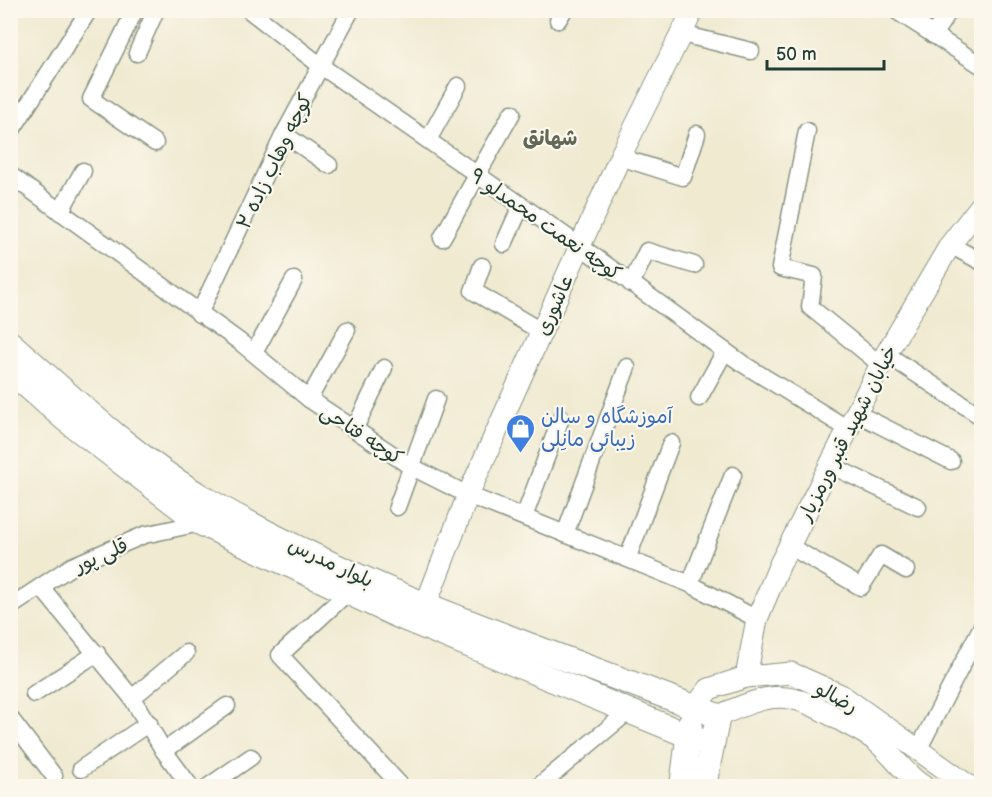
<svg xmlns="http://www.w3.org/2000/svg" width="992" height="797" viewBox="0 0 992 797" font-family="'Balsamiq Sans','Playpen Sans Arabic',sans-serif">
<rect width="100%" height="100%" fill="#fbf7ec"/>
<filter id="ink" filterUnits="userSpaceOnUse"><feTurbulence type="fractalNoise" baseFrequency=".0167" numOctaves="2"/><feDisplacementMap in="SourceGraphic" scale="12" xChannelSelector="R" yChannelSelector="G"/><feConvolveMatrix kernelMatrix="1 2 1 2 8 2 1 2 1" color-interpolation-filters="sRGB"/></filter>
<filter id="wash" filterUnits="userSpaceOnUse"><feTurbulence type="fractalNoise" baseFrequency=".008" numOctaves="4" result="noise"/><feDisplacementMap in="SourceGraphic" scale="24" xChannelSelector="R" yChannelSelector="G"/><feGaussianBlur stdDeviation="1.35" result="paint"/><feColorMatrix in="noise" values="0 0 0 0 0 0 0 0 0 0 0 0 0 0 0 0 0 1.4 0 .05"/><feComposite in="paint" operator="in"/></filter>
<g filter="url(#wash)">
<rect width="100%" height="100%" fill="#f0ead1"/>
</g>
<g filter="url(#ink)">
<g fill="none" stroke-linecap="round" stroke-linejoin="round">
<defs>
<g id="minor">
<path d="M135,10l-44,89 64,44"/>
<path d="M249,10l72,56 259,180 163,118 105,65"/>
<path d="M895,10l87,56"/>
<path d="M558,20l6,-10"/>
<path d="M682,34l69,17"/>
<path d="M933,35l17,-25"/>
<path d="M137,53l19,-43"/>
<path d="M807,131l-27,137 34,8 -4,31 71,58"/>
<path d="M10,133l79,-123"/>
<path d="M284,134l45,31"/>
<path d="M428,140l30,-54"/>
<path d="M620,157l63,20 14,-43"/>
<path d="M10,175l230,167 69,57 101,67 58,29 222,89 67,35"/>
<path d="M60,212l23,-41"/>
<path d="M442,238l70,-125"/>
<path d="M504,244l17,-38"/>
<path d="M950,245l32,17"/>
<path d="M482,266l-9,25 69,41"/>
<path d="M631,284l16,-33 47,14"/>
<path d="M199,314l85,-180 67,-124"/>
<path d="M254,353l40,-73"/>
<path d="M886,354l96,63"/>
<path d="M699,398l26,-47"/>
<path d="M309,399l38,-69"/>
<path d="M856,413l95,48"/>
<path d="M355,428l29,-60"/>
<path d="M830,465l88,42"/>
<path d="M397,507l39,-108"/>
<path d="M524,517l37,-99"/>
<path d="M565,534l62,-167"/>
<path d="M789,546l72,41 20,-32 25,15"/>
<path d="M628,557l43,-114"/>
<path d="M690,584l43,-109"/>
<path d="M351,585l-4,8 -67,62 121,131"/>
<path d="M41,587l91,111 32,53 26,35"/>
<path d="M10,607l62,-41 72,-31 56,-12"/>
<path d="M34,694l63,-41"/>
<path d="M132,698l54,-45"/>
<path d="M10,718l44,58"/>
<path d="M918,750l64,-124"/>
<path d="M164,751l63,-45"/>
<path d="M81,769l68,-46"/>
<path d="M209,786l42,-29"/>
<path d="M539,786l90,-75"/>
</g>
<g id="tertiary">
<path d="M426,604l42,-109 152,-338 73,-147"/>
<path d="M746,677l11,-58 23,-55 106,-210 64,-109 32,-41"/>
<path d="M695,707l14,-18 37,-12 45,-4 50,22 128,91"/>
<path d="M718,716c55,-24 69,-27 122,4 12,7 26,13 36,21 17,14 28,33 47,45"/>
</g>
<g id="secondary">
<path d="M10,343c63,55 126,116 199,158 160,92 338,149 509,215l-14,70"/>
<path d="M10,371l56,49 134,103 198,93 313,129"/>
<path d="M682,786l8,-63"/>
</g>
</defs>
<use href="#minor" stroke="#889482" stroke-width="19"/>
<use href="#tertiary" stroke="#889482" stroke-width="23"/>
<use href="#secondary" stroke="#889482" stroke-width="26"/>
<use href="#minor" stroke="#fff" stroke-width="16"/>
<use href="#tertiary" stroke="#fff" stroke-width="21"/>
<use href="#secondary" stroke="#fff" stroke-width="24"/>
</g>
</g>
<defs>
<symbol id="shop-pin" viewBox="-11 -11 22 30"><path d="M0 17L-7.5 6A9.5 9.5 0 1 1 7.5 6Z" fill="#3f7fe0" stroke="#fbf7ec"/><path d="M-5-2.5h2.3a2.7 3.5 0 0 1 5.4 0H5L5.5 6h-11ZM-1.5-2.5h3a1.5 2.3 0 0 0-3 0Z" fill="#fff"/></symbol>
</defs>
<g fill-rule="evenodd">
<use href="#shop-pin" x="504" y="412" width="33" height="45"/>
</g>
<g text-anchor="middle" stroke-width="4.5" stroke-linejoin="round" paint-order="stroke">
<g font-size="20" fill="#1f3d34" stroke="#fbf7ec">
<text transform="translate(274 161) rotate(-64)" y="7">کوچه وهاب زاده ۲</text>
<text transform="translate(546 224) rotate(35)" y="7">کوچه نعمت محمدلو ۹</text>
<text transform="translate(554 305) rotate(-66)" y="7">عاشوری</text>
<text transform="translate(847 433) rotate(-63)" y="7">خیابان شهید قنبر ورمزیار</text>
<text transform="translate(362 434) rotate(33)" y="7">کوچه فتاحی</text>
<text transform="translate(101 555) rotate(-24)" y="7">قلی پور</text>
<text transform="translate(331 562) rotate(25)" y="7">بلوار مدرس</text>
<text transform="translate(837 697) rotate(29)" y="7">رضالو</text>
</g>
<g font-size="20" fill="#366cbe" stroke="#fbf7ec" text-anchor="start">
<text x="541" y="423">آموزشگاه و سالن<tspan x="541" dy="23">زیبائی مانِلی</tspan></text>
</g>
<g font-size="21" font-weight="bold" fill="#616857" stroke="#fbf7ec">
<text x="550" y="145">شهانق</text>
</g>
</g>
<rect width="992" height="797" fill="none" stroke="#fbf7ec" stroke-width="36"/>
<path d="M767 60v9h117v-9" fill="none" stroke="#1f3d34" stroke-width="3"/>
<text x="776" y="60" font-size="18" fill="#1f3d34" stroke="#fbf7ec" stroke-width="4.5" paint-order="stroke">50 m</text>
</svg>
